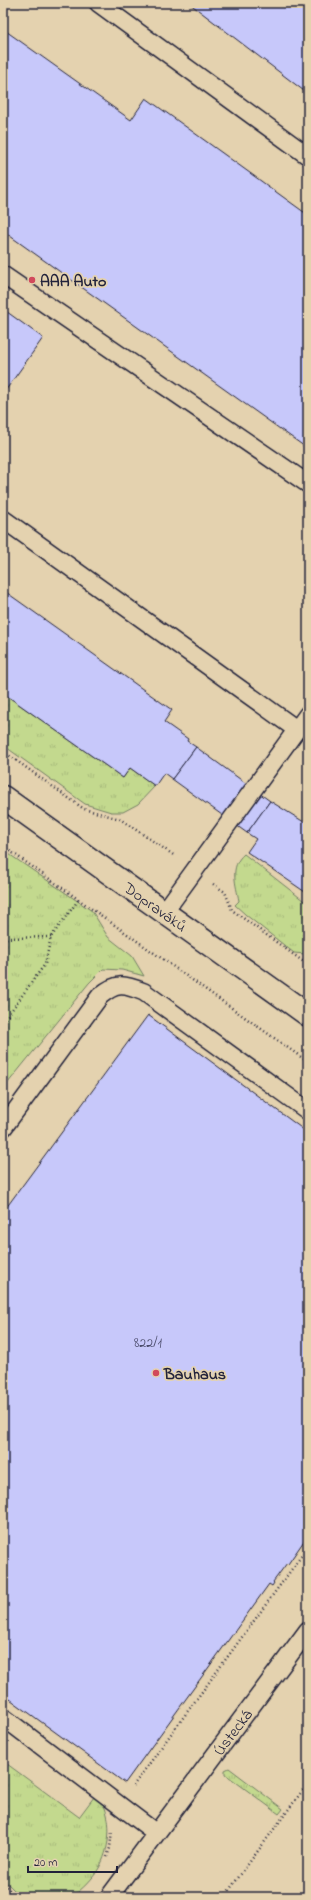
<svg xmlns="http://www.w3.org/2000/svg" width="311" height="1900" viewBox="0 0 311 1900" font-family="'Indie Flower',sans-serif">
<defs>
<pattern id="grass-tufts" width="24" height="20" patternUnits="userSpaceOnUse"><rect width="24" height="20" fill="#c3d98e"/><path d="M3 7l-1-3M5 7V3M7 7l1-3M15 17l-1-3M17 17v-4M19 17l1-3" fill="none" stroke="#a7ba7b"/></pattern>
</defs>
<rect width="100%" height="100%" fill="#e4d2af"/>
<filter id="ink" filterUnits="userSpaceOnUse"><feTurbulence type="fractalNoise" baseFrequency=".025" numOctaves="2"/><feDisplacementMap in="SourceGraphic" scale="8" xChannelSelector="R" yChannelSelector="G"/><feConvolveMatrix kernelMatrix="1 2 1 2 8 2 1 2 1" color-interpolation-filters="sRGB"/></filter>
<g filter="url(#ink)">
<g fill="url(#grass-tufts)" stroke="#727e64">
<path d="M3,693l120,85 7,-10 25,18 -17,18 -15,8h-12l-26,-8 -82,-59z"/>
<path d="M3,850l89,61 16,26 24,19 12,20 -22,-6 -19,-1 -14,14 -86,106z"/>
<path d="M244,854l64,50v47l-3,3 -11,-1 -48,-38 -11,-10 4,-4c-3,-17 -10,-34 5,-47z"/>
<path d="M3,1761l76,56 15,-20c3,3 9,6 11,11 7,18 4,42 -6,60 -6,11 -17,21 -27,29h-51l-18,-18z"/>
<path d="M229,1768l54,41 -4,5 -54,-40v-4z"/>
</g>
<g fill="#c7c8fa" stroke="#22223b">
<path d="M189,3h119v91z"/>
<path d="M3,29l128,91 15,-22 162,117v234l-305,-218z"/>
<path d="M3,309l40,29 -40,56z"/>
<path d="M3,590l169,120 -8,12 24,17 -1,2 9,6 -24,32 -8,-6 -9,13 -25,-18 -7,10 -120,-85z"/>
<path d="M196,747l74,54 -23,32 -75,-54z"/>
<path d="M270,801l34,21 4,-5v77l-61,-42 9,-13 -9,-6z"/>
<path d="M148,1015l160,118v402l-20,29 -1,-1 -14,19 1,1 -2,3 -3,-2 -144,199 -122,-89v-482z"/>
</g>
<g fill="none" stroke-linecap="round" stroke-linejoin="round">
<defs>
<g id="lane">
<path d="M98,3l210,153"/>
<path d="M3,275l305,209"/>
<path d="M3,519l293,210"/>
<path d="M165,911l143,-197"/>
<path d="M3,1128l97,-132c17,-14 24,-12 44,-4l164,119"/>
<path d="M3,1717l153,116"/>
<path id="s1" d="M109,1897l199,-267"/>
</g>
<g id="street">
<path id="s2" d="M3,797l305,218"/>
</g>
</defs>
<use href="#lane" stroke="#22223b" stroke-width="20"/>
<use href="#street" stroke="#22223b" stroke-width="25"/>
<g stroke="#22223b" stroke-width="2.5" stroke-dasharray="1 3" stroke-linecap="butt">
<path d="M3,751l81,58 36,10 55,37"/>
<path d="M3,846l305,216"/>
<path d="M213,884l12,8 7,18 76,55"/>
<path d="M3,941l4,-3 44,-1"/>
<path d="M3,1022l42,-58 6,-27 28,-38"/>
<path d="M133,1786l175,-239"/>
<path d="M107,1857l3,-9 2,-18"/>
<path d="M3,1884l14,13"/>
<path d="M224,1897l84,-114"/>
</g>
<use href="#lane" stroke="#e4d2af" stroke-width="17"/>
<use href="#street" stroke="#e4d2af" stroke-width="22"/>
</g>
</g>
<g fill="#d1495b" stroke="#e4d2af" stroke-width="1.5">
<circle cx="32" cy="280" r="4"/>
<circle cx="156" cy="1373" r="4"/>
</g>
<g text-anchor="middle" stroke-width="3.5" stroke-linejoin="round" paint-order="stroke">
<g font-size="14" fill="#4b4c6b">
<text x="148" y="1347">822/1</text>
</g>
<g font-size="16" font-weight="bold" fill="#22223b" stroke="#e4d2af" text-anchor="start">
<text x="40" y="286">AAA Auto</text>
<text x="164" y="1379">Bauhaus</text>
</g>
<g font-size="16" fill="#22223b" stroke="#e4d2af">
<text dy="6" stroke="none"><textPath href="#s2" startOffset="188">Dopraváků</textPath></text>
<text dy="6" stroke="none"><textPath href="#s1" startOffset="206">Ústecká</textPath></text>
</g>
</g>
<rect width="311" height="1900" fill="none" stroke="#e4d2af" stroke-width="16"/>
<rect x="8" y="8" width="295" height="1884" fill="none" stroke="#22223b" stroke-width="1.5" filter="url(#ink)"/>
<path d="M28 1866v6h89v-6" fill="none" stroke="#22223b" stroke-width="2"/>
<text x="34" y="1866" font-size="12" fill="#22223b" stroke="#e4d2af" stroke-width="3" paint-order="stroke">20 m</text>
</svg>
